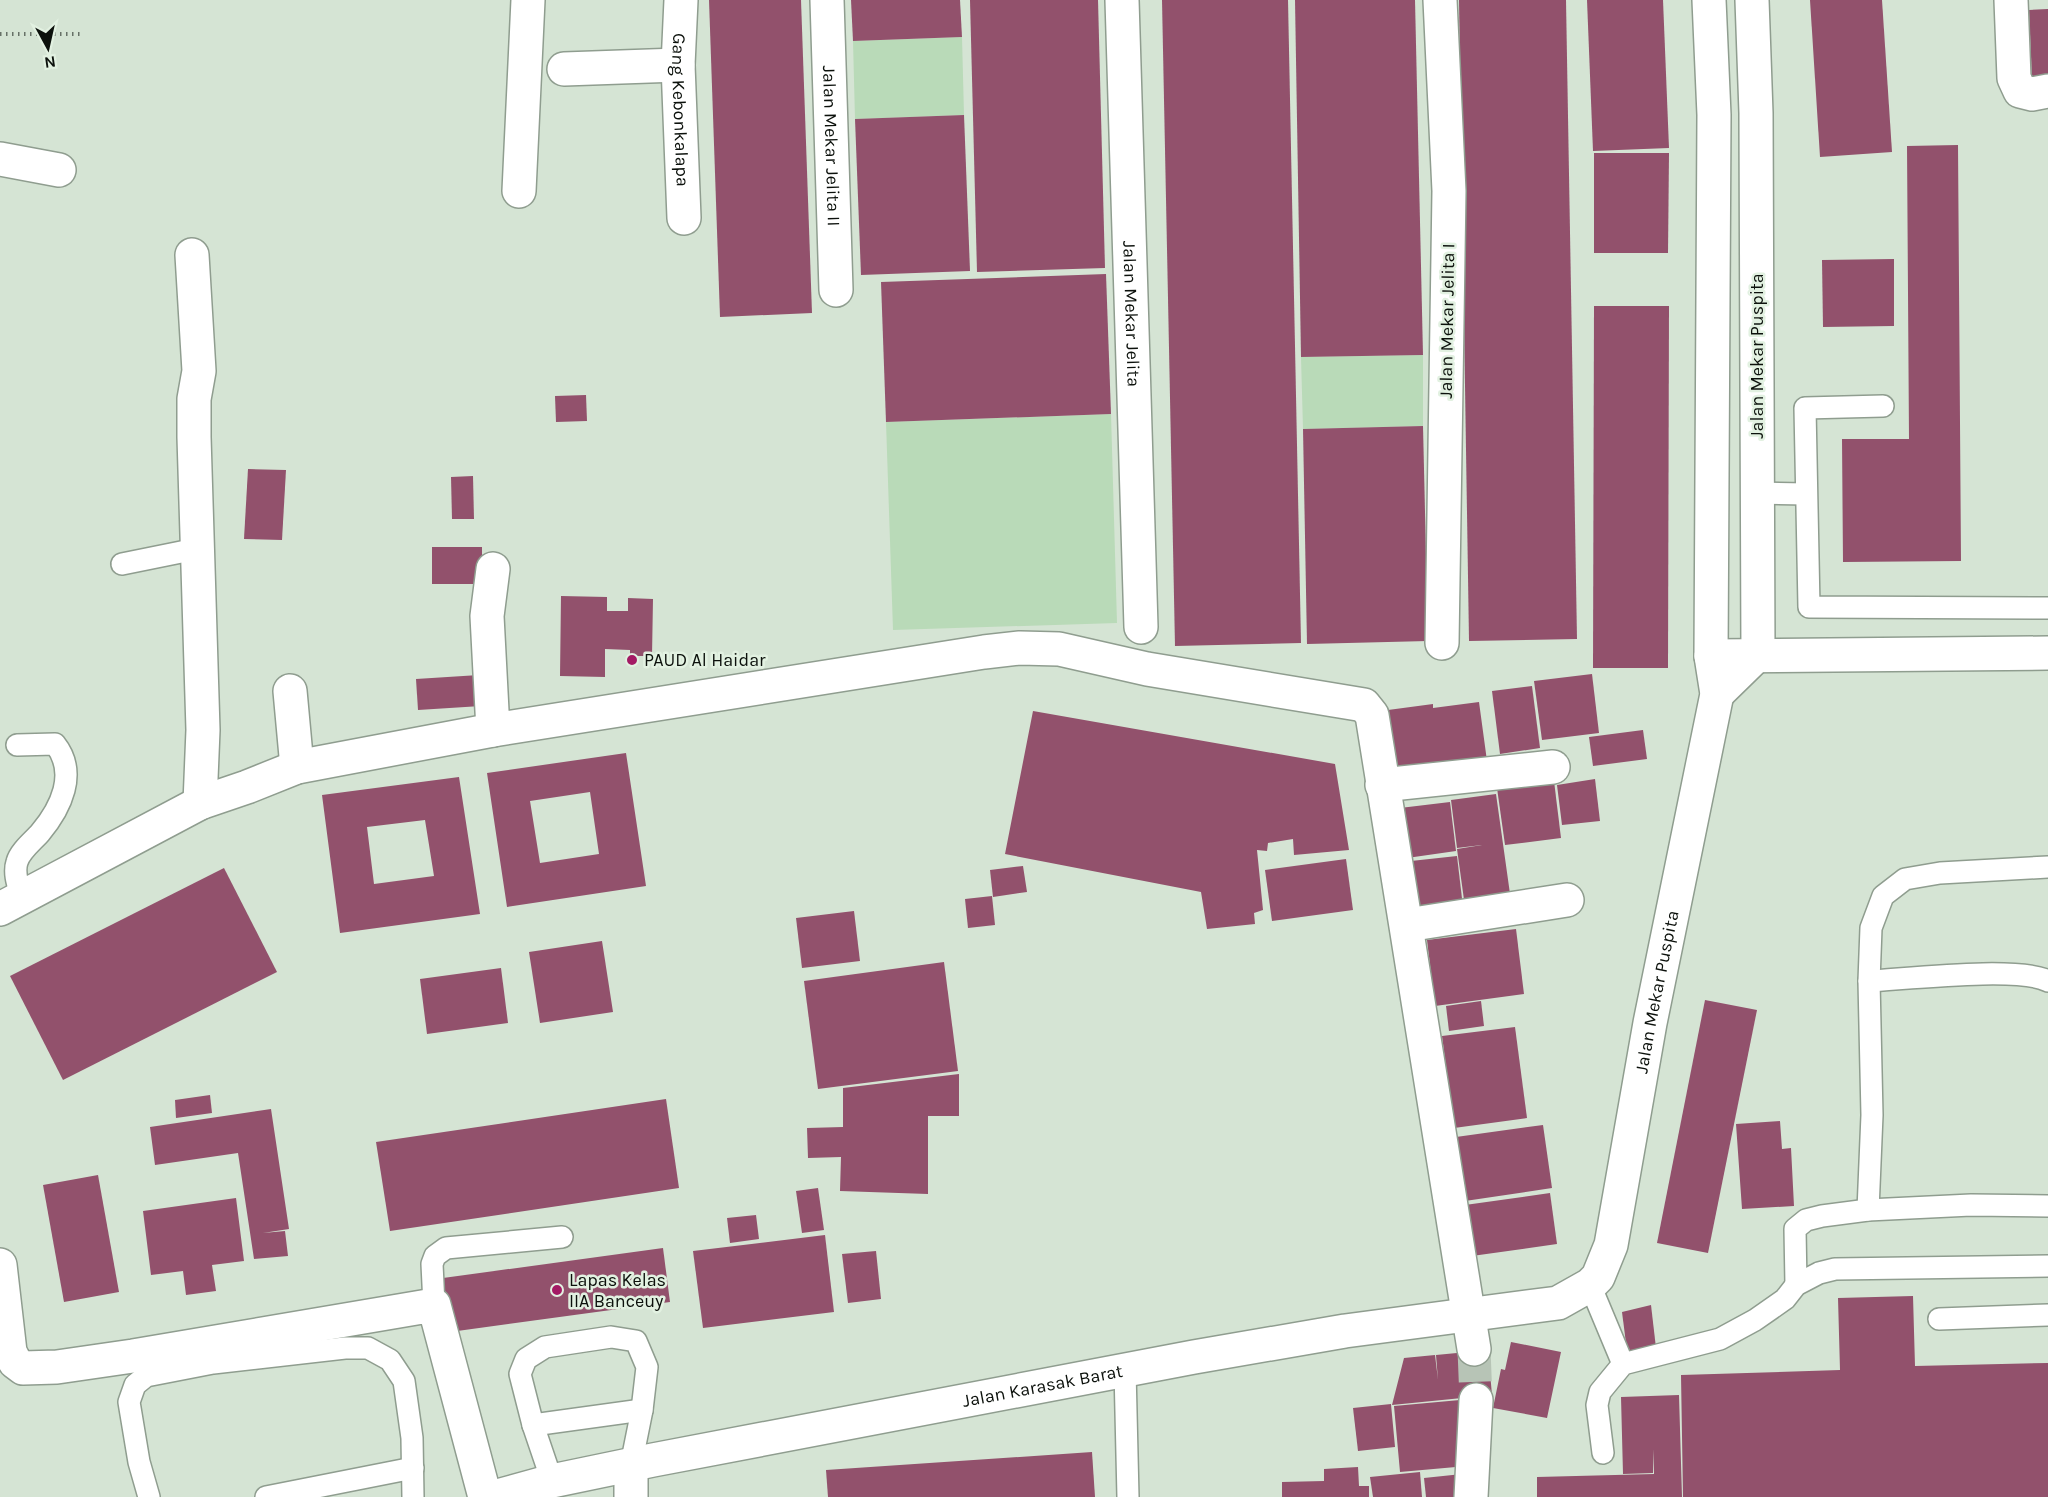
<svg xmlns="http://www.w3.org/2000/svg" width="2048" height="1497" viewBox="0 0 2048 1497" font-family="Karla,sans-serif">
<rect width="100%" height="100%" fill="#d5e4d4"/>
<g fill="#b9dab8">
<path d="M962,37l2,78 -109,4 -2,-78z"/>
<path d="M1423,355v71l-120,3 -2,-72z"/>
<path d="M1111,414l6,209 -224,7 -7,-208z"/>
</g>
<g fill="#92516c" fill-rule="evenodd">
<path d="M709,0h92l11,313 -92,4z"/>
<path d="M851,0h109l2,37 -109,4z"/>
<path d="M970,0h128l7,268 -128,4z"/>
<path d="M1162,0h126l13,643 -126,3z"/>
<path d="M1295,0h120l8,355 -122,2z"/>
<path d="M1459,0h107l11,639 -108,2z"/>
<path d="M1587,0h76l6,148 -76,3z"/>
<path d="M1810,0h72l10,152 -72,5z"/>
<path d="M2048,9v70l-16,1 -3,-70z"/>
<path d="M964,115l6,156 -109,4 -6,-156z"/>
<path d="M1958,145l3,416 -118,1 -1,-123h67l-2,-293z"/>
<path d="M1594,153h75l-1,100h-74z"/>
<path d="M1894,259v67l-71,1 -1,-67z"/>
<path d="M1106,274l5,140 -225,8 -5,-140z"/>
<path d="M1594,306h75l-1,362h-75z"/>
<path d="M586,395l1,26 -31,1 -1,-26z"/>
<path d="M1423,426l5,215 -121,3 -4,-215z"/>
<path d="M248,469l38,1 -4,70 -38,-1z"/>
<path d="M473,476l1,43h-22l-1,-42z"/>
<rect x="432" y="547" width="50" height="37"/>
<path d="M561,596l46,1v14h21v-13l25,1 -1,57h-22v-6l-25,-1v28l-45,-1z"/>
<path d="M1592,674l7,59 -57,7 -8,-59z"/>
<path d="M479,675l2,31 -63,4 -2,-31z"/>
<path d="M1532,686l8,62 -40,6 -8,-63z"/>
<path d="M1479,702l8,59 -91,12 -8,-63 45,-6v4z"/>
<path d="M1033,711l302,53 14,86 -55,5 -1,-16 -25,4 -1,8 -10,-1 6,60 -9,3 1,11 -48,5 -6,-37 -196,-38z"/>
<path d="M1643,730l4,29 -54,7 -4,-29z"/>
<path d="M626,753l20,133 -139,21 -20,-134zM590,792l9,62 -59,9 -10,-62z"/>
<path d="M459,777l21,137 -140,19 -18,-138zM425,820l9,56 -60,8 -7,-57z"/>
<path d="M1595,779l5,42 -38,4 -5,-40z"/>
<path d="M1554,781l7,57 -56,7 -8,-57z"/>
<path d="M1496,794l15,107 -46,6 -8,-58 25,-4 -25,3 -6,-48z"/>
<path d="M1450,802l6,49 -49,7 -7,-50z"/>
<path d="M1457,856l6,51 -45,6 -7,-52z"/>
<path d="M1346,859l7,51 -81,11 -7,-51z"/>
<path d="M1023,866l4,26 -34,5 -3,-27z"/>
<path d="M224,868l53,104 -214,108 -53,-104z"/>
<path d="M992,896l3,29 -27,3 -3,-29z"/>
<path d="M854,911l6,50 -58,7 -6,-50z"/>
<path d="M1516,929l8,65 -89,12 -8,-66z"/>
<path d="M602,941l11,71 -73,11 -11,-71z"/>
<path d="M944,962l14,109 -140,18 -14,-108z"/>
<path d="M501,968l7,55 -81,11 -7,-55z"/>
<path d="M1705,1000l52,10 -49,243 -51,-10z"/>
<path d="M1481,1001l3,25 -35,5 -3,-25z"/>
<path d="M1515,1027l12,91 -73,10 -12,-92z"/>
<path d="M959,1074v42h-31v78l-88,-3 1,-34 -33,1 -1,-30 36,-1v-39z"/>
<path d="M210,1095l2,18 -36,5 -1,-18z"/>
<path d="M666,1099l13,89 -289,43 -14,-89z"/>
<path d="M271,1109l18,120 -26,4 22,-2 3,25 -34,3 -16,-106 -83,12 -5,-38z"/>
<path d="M1780,1121l2,28 9,-1 3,58 -52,3 -6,-85z"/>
<path d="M1543,1125l9,63 -87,13 -9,-64z"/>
<path d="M98,1175l21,117 -55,10 -21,-117z"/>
<path d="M818,1188l6,42 -22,3 -6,-42z"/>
<path d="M1550,1193l7,51 -85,12 -7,-51z"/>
<path d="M236,1198l8,63 -32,4 4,26 -30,4 -3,-24 -32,4 -8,-64z"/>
<path d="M756,1215l3,24 -29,4 -3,-25z"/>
<path d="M825,1235l9,77 -131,16 -10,-77z"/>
<path d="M663,1248l7,54 -220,30 -7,-54z"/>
<path d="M876,1251l5,48 -33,4 -6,-49z"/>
<path d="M1913,1296l2,70 133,-3v134h-365l-2,-122 159,-5 -2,-72z"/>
<path d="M1651,1305l5,43 -29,3 -5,-39z"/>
<path d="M1511,1342l50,10 -14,66 -54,-10 8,-39 4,1z"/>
<path d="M1488,1350l4,45 -100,10 12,-47 31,-3 3,25 -2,-25z"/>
<path d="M1679,1395l3,102h-145v-20l117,-3v-25l-1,24 -30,1 -2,-77z"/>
<path d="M1460,1400l7,66 -67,6 -6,-66z"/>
<path d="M1391,1404l4,43 -37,4 -5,-43z"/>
<path d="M1092,1452l3,45h-267l-2,-27z"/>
<path d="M1358,1467l1,19h10v11h-87v-15l42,-1v-12z"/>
<path d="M1420,1472l2,25h-49l-3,-20z"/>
<path d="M1462,1474l2,23h-38l-2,-19z"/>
</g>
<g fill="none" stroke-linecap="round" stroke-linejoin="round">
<path stroke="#b7c4b6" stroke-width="33" stroke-dasharray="33 16" stroke-linecap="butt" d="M1474,1349l2,51"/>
<defs>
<g id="service">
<path d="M1883,406l-78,2 4,199 239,1"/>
<path d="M1757,493l49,1"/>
<path d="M122,564l74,-15"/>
<path d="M17,745l38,-1c23,29 6,64 -15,89 -7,8 -20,18 -23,29 -4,12 2,26 5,37"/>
<path d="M1869,981c38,-2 150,-15 179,0"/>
<path d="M1868,1210l4,-95 -3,-134 2,-53 12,-32 22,-17 35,-6 108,-6"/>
<path d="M1590,1285l33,79"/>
<path d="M1796,1285l-1,-56 11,-9 16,-4 46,-6 103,-5 77,1"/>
<path d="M434,1305l-2,-41 3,-8 11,-8 116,-11"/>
<path d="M1939,1319l109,-4"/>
<path d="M1125,1370l3,127"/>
<path d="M533,1425l109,-15"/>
<path d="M1603,1453l-6,-48 3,-13 23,-28 97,-25 35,-19 30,-21 11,-14 23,-12 16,-4 213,-3"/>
<path d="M552,1481l-19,-56 -13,-51 6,-15 19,-12 66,-10 25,4 11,26 -5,43 -11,55"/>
<path d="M149,1497l-10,-35 -10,-60 6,-17 11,-9 67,-13 132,-15h23l22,12 14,21 8,57 1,59"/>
<path d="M266,1497l147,-29"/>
</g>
<g id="minor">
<path id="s1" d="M681,0l-3,65 6,153"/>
<path id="s2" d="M827,0l9,290"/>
<path id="s3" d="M1122,0l19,627"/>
<path d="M1440,0l9,191 -7,452"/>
<path d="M2011,0l3,78 6,13 12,3 16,-3"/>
<path d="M564,69l114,-4"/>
<path d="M0,159l59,11"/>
<path d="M519,191l9,-191"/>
<path d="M192,255l7,116 -5,28v38l9,293 -3,73"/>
<path d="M1711,656l337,-3"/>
<path d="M290,691l7,76"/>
<path d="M493,730l-6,-114 6,-47"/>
<path d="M1382,785l171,-18"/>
<path d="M0,909l200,-106 47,-16 50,-20 196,-37 491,-78 36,-4 39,1 88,20 217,36 8,10 102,634"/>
<path d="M1407,925l160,-25"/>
<path d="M0,1265l10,87 5,10 8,6 34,-1 76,-11 301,-51 51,192"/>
<path d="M631,1465v32"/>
<path d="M1471,1497l5,-97"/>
</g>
<g id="tertiary">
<path d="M1717,694l41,-40 -2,-541 -4,-113"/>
<path id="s4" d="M494,1497l58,-16 101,-21 541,-103 151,-26 213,-28 32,-18 8,-8 13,-32 39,-222 67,-329 -6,-38 3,-541 -5,-115"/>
</g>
</defs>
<use href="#service" stroke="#8f9d8f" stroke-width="24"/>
<use href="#minor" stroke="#8f9d8f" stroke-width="36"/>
<use href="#tertiary" stroke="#8f9d8f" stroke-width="36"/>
<path stroke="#677167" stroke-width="4" stroke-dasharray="1.5 4.5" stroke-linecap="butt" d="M0,34h80"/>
<use href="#service" stroke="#fff" stroke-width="21"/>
<use href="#minor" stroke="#fff" stroke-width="33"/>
<use href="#tertiary" stroke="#fff" stroke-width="33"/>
</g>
<g fill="#a31a64" stroke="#e2f1e1" stroke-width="2">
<circle cx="632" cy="660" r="6"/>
<circle cx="557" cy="1290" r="6"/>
</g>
<g text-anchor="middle" stroke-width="5" stroke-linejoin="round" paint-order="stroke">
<g font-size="18" fill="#0c110c" stroke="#e2f1e1">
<text dy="6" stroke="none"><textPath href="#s1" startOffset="110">Gang Kebonkalapa</textPath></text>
<text dy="6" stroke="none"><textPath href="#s2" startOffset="146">Jalan Mekar Jelita II</textPath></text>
<text dy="6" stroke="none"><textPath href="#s3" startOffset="314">Jalan Mekar Jelita</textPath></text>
<text transform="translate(1447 321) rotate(-89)" y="6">Jalan Mekar Jelita I</text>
<text transform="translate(1757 356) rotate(-90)" y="6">Jalan Mekar Puspita</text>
<text dy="6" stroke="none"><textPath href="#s4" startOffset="1422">Jalan Mekar Puspita</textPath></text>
<text dy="6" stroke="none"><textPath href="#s4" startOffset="560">Jalan Karasak Barat</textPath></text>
</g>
<g font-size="18" fill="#0c110c" stroke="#e2f1e1" text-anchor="start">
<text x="644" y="666">PAUD Al Haidar</text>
<text x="569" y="1286">Lapas Kelas<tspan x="569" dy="21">IIA Banceuy</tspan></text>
</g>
</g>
<g transform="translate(48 48) rotate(172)" stroke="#e2f1e1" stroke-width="4.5" paint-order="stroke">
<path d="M0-4.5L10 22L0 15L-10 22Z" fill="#0c110c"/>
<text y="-9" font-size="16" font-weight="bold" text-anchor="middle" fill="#0c110c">N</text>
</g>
</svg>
